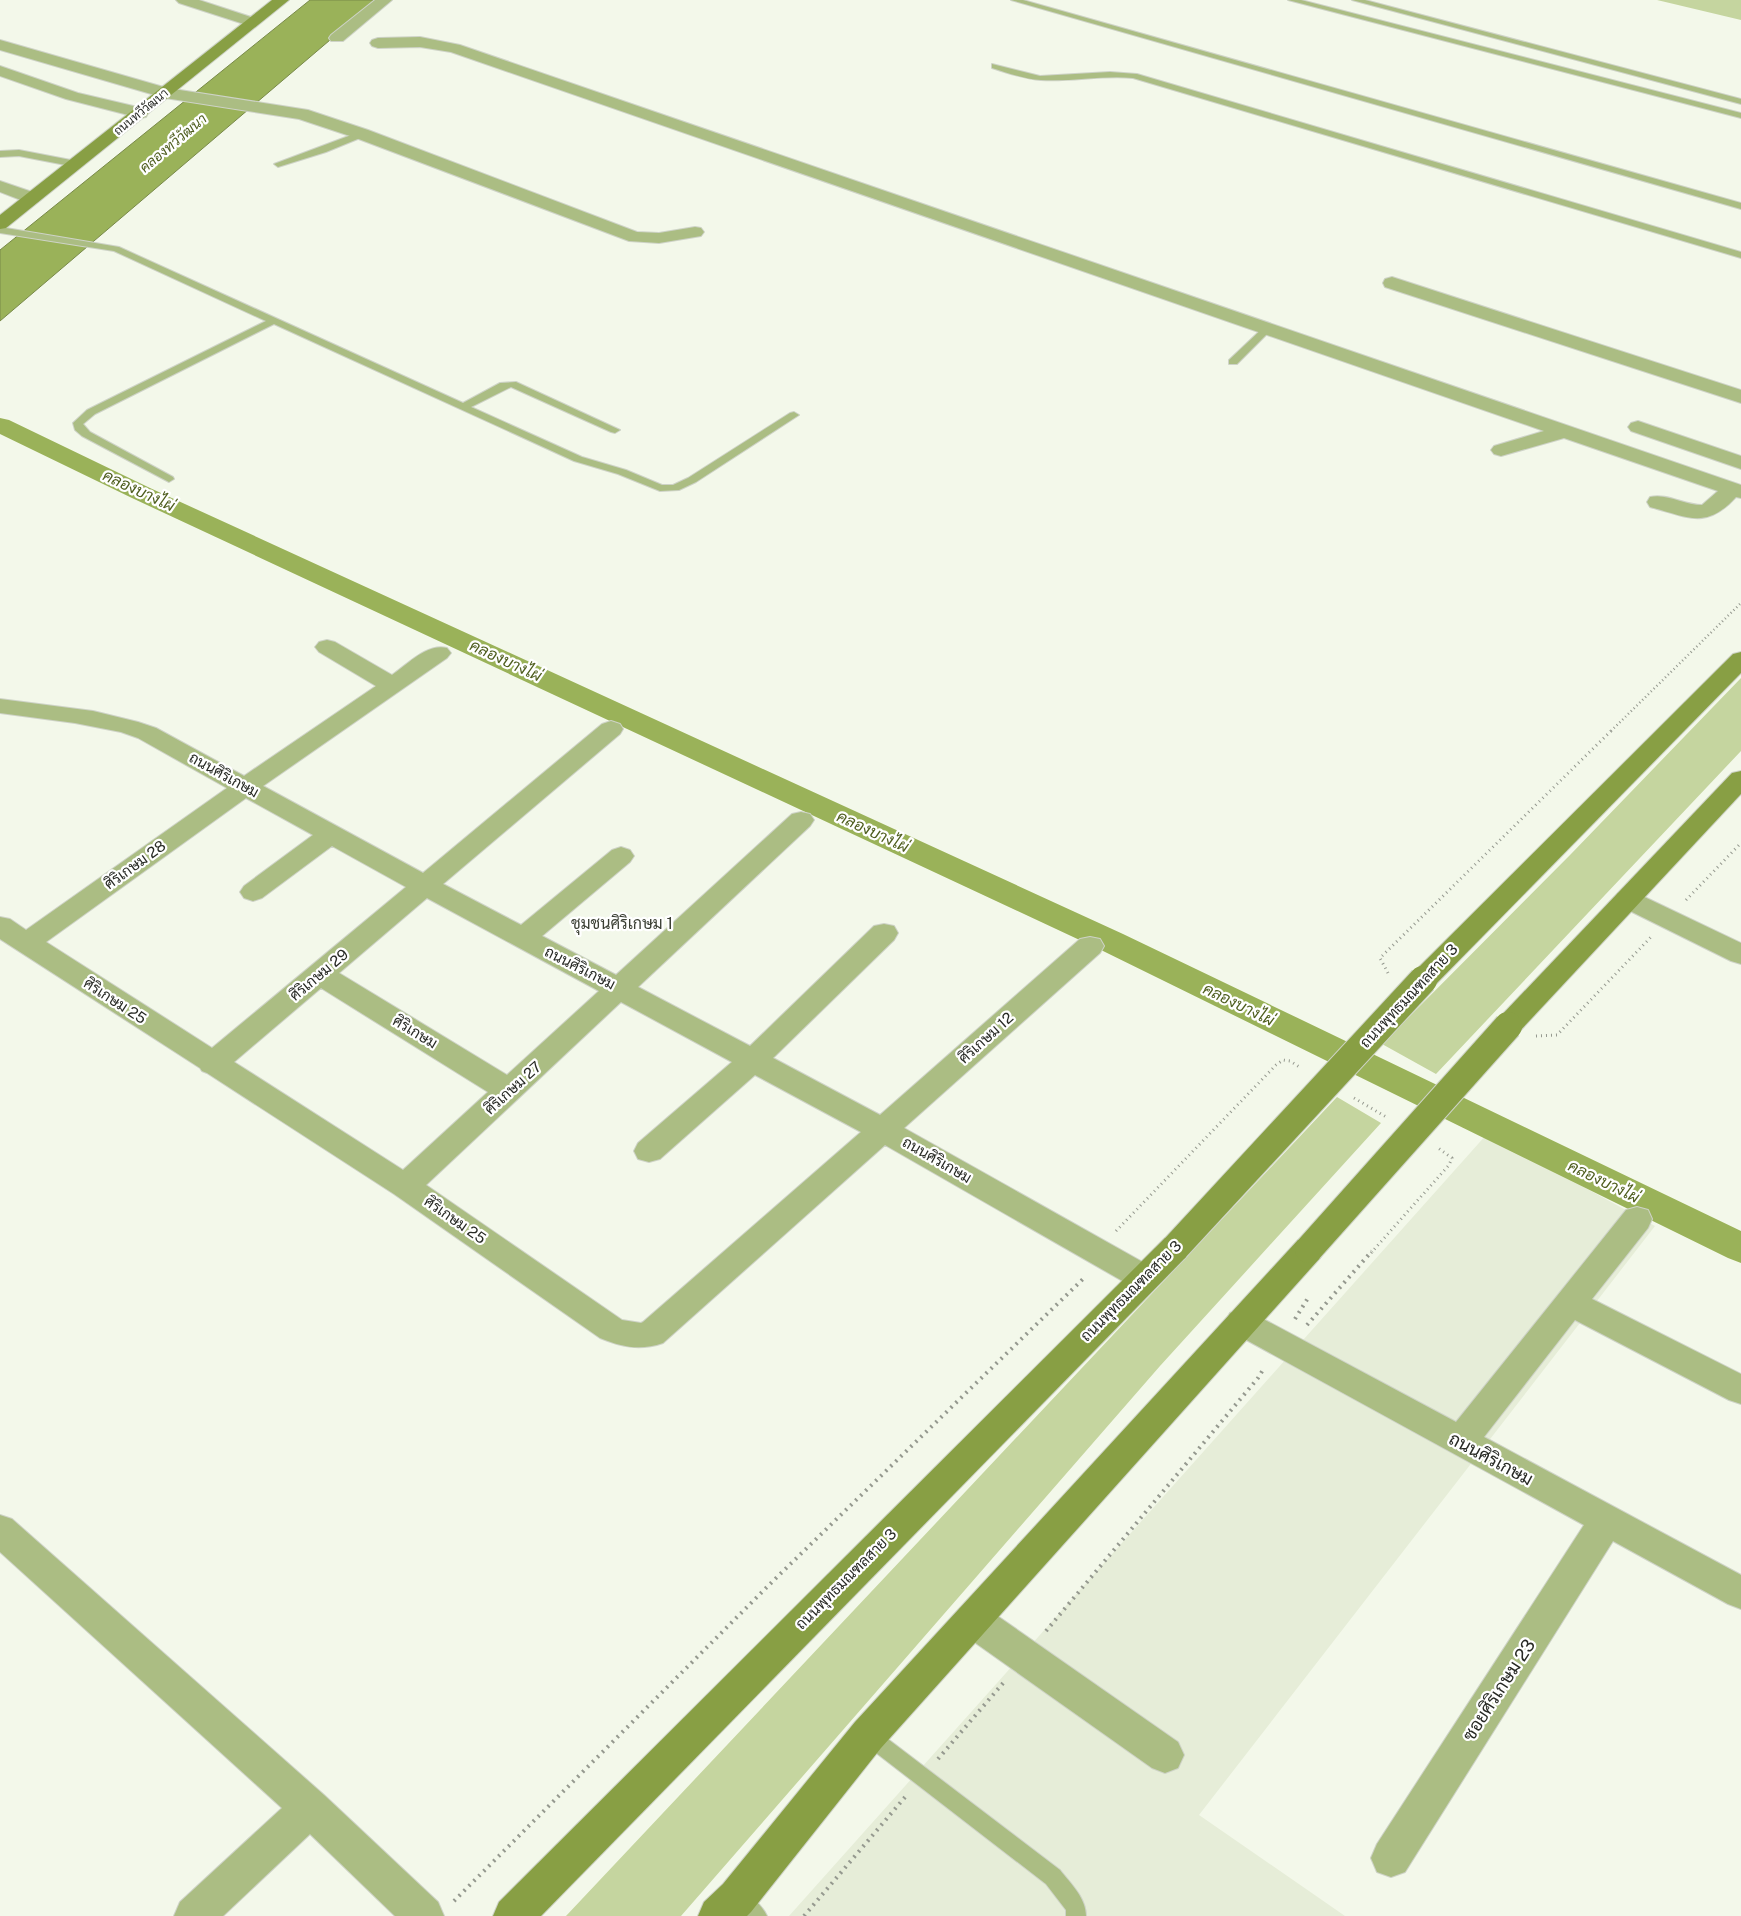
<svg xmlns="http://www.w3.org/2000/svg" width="1741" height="1916" viewBox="0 0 1741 1916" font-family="'Public Sans',Sarabun,sans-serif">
<rect width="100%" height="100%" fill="#f3f8ea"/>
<path fill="#e6edd8" d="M1487,1134l168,92 -456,589 146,101h-556z"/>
<g fill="#c5d59f">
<path d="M1657,0h84v20z"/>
<path d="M1741,678v73l-305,323 -54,-30 189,-190z"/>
<path d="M1337,1097l44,26 -221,243 -479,550h-115z"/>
</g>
<path fill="#9ab259" stroke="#788949" d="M310,0h67l-377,321v-71z"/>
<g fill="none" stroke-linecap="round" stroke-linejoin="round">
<path fill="#9ab259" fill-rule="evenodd" d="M0,418l9,2 141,68 973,446 618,297v32l-13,-5 -627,-308 -969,-452 -132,-64z"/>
<defs>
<g id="lane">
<path d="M1011,0h12l718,203v6z"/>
<path d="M1288,0h13l440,113v5z"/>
<path d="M1352,0h13l376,99v5z"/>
<path d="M992,64l48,12 70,-4 27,2 604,178v6l-608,-180c-31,-3 -61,4 -92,2 -17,-1 -33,-7 -49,-12z"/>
<path d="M362,131l4,3 -1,2 -39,16 -48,15 -4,-3z"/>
<path d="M19,150l57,11 4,3 -4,3 -57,-11 -19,1v-6z"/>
<path d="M0,227l119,20 344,156 37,-20 16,-1 104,48 -5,3 -4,-1 -100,-45 -40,20 111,50 44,13 36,15h11l15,-7 102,-65 4,-1 5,3 -103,67 -17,8 -19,1 -42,-17 -44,-13 -300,-137 -179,90 -12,10 7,8 83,45 1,2 -5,3 -87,-46 -7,-6 -2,-7 14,-13 179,-89 -152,-70 -114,-18z"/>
<path d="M1268,325l5,3 -36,36h-8v-4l36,-34z"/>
<path d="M869,1727l7,3 184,140c11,14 26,28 26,46h-20v-6l-20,-26 -184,-142 -2,-6 2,-6z"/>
<path d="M739,1890c11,5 23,15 28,26h-25l-10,-9 -3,-7 3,-7z"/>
</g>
<g id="street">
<path d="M176,0h23l58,19 3,3 -3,3h-10l-68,-22z"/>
<path d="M375,0h17l-49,41h-12l-2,-3 2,-3z"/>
<path d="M420,37l40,8 1281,440v13l-5,-1c-30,33 -48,20 -86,10l-3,-5 3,-5c17,-4 34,8 52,8l16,-14 -154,-53 -63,18 -7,-2 -3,-4 3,-4 50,-15 -1093,-379 -31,-5 -42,1 -6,-2 -2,-3 2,-3 6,-2z"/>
<path d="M0,40l167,48 141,22 60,20 269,102 22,1 36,-6 6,1 3,4 -3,4 -42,7 -30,-2 -273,-103 -57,-19 -134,-21 -165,-48z"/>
<path d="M0,66l78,27 68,16 2,4 -2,4 -6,1 -74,-19 -66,-23z"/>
<path d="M0,181l38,13 3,4 -3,4 -6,1 -6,-1 -26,-10z"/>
<path d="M1392,277l349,113v13l-356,-116 -2,-4 2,-4z"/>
<path d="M1638,421l103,35v13l-110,-38 -3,-4 3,-4z"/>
<path d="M327,640l8,2 57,33c16,-11 35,-32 55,-27l4,5 -4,5 -184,128 160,87 179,-149 9,-3 9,3 3,5 -3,5 -177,150 78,41 91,-75 9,-3 9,3 4,6 -4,6 -88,74 74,39 176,-161 9,-2 9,2 4,6 -4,6 -172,161 112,59 124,-120 10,-2 10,2 4,7 -4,7 -121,118 107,57 200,-176 10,-2 10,2 4,7 -4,7 -196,175 251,141 5,9 -5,9 -11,4 -11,-4 -248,-142 -222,198c-23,8 -41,4 -63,-5l-206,-144 -187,-121 -5,-2 -2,-3 -200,-129v-22l10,2 16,11 201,-142 -89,-50 -17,-6 -46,-9 -75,-10v-14l93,12 45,11 18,6 88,48 132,-90 -57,-34 -4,-5 4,-5zM246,798l67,37 -69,51 -4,6 4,6 9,3 9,-3 70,-52 74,41 -194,161 -166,-106zM427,898l172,93 -92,84 -168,-102zM321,988l167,104 -85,78 -169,-108zM621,1002l111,60 -94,81 -4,8 4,8 11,3 11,-3 95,-84 106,57 -218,190 -2,1 -19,-3 -196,-135z"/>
<path d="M1627,890l9,3 105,50v21l-10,-3 -113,-56 -4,-6 4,-6z"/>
<path d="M1637,1207l11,3 4,9 -4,9 -56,71 149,75v30l-12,-4 -154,-80 -91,117 257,138v34l-13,-5 -115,-63 -208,331 -14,5 -14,-5 -6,-14 6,-14 207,-319 -354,-194 -5,-9 5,-9 11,-4 11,4 204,109 170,-212z"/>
<path d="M0,1515l12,4 312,276 114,107 6,14h-49l-85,-82 -87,82h-49l6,-14 102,-94 -282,-256z"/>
<path d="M973,1604l13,4 192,134 6,13 -6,13 -13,5 -13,-5 -192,-136 -5,-12 5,-12z"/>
</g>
<g id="secondary">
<path d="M272,0h17l-283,228 -6,1v-14z"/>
<path d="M1741,652v21l-308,314 -10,3 -10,-3 -4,-7 4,-7 320,-319z"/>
<path d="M1741,771v23l-223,239 -10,3 -10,-3 -4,-7 4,-7 234,-246z"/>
<path d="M1176,1235l11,3 5,9 -5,9 -646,660h-48l6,-14 666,-664z"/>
<path d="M1309,1237l11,3 5,9 -5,9 -439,490 -130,164 -4,4h-49l6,-14 19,-18 132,-162 443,-482z"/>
</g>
</defs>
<use href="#lane" stroke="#ced3c7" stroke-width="2"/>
<use href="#street" stroke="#ced3c7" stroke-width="2"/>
<use href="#secondary" stroke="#ced3c7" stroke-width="2"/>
<path stroke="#95998f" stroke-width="2.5" stroke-dasharray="1 3" stroke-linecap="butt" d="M1611,731l130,-128"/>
<g stroke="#95998f" stroke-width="3" stroke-dasharray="1 4" stroke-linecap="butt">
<path d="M1686,900l55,-57"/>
<path d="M1388,973l-8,-15 232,-228"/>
<path d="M1536,1036l21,-1 94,-98"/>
<path d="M1354,1098l34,20"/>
<path d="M1116,1231l160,-166 7,-5 7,1 11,7"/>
<path d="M1371,1253l78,-88 3,-7 -14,-10"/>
</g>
<g stroke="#95998f" stroke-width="4" stroke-dasharray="2 5" stroke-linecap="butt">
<path d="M1295,1319l13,-21"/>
<path d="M1307,1325l65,-74"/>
<path d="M1046,1631l212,-253 6,-10"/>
<path d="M938,1759l66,-77"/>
<path d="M454,1901l318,-319 312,-304"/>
<path d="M804,1916l102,-120"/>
</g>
<use href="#lane" fill="#abbd83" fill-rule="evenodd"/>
<use href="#street" fill="#abbd83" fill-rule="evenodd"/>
<use href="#secondary" fill="#889f44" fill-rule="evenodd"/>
<defs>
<g id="secondary-bridge">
<path d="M1176,1247l247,-267"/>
<path d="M1309,1249l199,-223"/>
</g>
</defs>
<use href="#secondary-bridge" stroke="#ced3c7" stroke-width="30" stroke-linecap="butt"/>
<use href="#secondary-bridge" stroke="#889f44" stroke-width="28"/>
</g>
<g text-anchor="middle" stroke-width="4.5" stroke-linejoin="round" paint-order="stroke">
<g font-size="12" fill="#282a25" stroke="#fff">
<text transform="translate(141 112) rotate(-39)" y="4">ถนนทวีวัฒนา</text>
</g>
<g font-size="14" font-style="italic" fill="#4f5e1f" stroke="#fff">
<text transform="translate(173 143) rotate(-40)" y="5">คลองทวีวัฒนา</text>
</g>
<g font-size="15" fill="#282a25" stroke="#fff">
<text transform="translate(224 775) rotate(29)" y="5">ถนนศิริเกษม</text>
<text transform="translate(135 865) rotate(-36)" y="5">ศิริเกษม 28</text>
<text transform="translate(580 968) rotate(27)" y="5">ถนนศิริเกษม</text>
<text transform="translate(319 975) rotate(-40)" y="5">ศิริเกษม 29</text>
<text transform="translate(1409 996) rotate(-47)" y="5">ถนนพุทธมณฑลสาย 3</text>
<text transform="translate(115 1001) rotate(33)" y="5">ศิริเกษม 25</text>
<text transform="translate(415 1032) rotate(31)" y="5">ศิริเกษม</text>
<text transform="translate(986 1038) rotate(-42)" y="5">ศิริเกษม 12</text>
<text transform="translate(513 1088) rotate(-42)" y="5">ศิริเกษม 27</text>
<text transform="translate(937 1160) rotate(30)" y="5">ถนนศิริเกษม</text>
<text transform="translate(455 1220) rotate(35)" y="5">ศิริเกษม 25</text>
<text transform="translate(1131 1291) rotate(-45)" y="5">ถนนพุทธมณฑลสาย 3</text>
<text transform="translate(846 1579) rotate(-45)" y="5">ถนนพุทธมณฑลสาย 3</text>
</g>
<g font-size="16" font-style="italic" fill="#4f5e1f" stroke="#fff">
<text transform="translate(139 490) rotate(25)" y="6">คลองบางไผ่</text>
<text transform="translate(506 660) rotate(25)" y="6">คลองบางไผ่</text>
<text transform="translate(873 831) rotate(25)" y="6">คลองบางไผ่</text>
<text transform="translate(1239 1004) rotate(26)" y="6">คลองบางไผ่</text>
<text transform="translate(1604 1181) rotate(26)" y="6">คลองบางไผ่</text>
</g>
<g font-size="16" fill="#3c4035" stroke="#fff">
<text x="622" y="929">ชุมชนศิริเกษม 1</text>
</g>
<g font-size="18" fill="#282a25" stroke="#fff">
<text transform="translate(1491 1459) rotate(28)" y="6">ถนนศิริเกษม</text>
<text transform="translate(1499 1690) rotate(-57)" y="6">ซอยศิริเกษม 23</text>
</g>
</g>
</svg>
